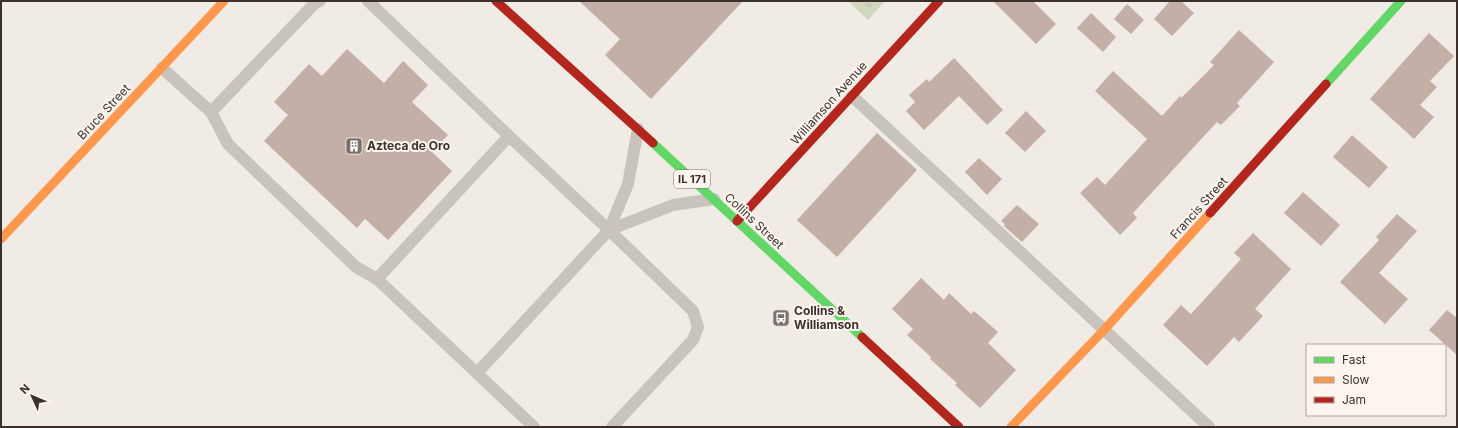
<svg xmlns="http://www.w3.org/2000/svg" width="1458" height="428" viewBox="0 0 1458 428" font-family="Inter,sans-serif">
<defs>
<pattern id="park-tufts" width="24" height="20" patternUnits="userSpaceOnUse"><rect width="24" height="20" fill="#d1d6bf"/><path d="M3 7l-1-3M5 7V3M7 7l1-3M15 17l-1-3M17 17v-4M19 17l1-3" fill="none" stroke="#b4b8a4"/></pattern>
</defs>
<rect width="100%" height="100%" fill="#f0ebe5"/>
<path fill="url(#park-tufts)" d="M848,1h37l-17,19z"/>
<g fill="#c3afa7">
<path d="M579,1h164l-92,98 -46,-44 15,-16z"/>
<path d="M993,1h40l23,23 -20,20z"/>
<path d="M1170,1h11l13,12 -22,23 -18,-17z"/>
<path d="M1127,4l17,16 -13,14 -17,-15z"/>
<path d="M1091,13l25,24 -13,15 -26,-24z"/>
<path d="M1239,30l35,32 -37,41 3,3 -19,19 -4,-3 -84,91 4,5 -17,17 -40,-42 17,-16 8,8 42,-46 -52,-48 18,-20 49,45 18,-20 1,2 33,-33 -4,-3z"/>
<path d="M1429,33l25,23 -24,25 7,6 -17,18 14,12 -20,22 -44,-40z"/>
<path d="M347,49l37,34 19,-22 25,24 -16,17 36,33 -16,17 20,19 -64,69 -23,-21 -8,9 -93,-87 24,-26 -14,-13 35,-38 13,12z"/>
<path d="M954,58l49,52 -16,15 -28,-29 -35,34 -18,-19 9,-9 -6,-7 18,-16 2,3z"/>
<path d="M1026,111l20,20 -21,21 -20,-19z"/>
<path d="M877,133l40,37 -80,87 -40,-37z"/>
<path d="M1352,135l36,32 -19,21 -36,-31z"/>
<path d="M979,158l23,21 -15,16 -22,-23z"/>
<path d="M1303,192l37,33 -19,21 -37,-33z"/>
<path d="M1017,205l22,19 -17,18 -18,-16 1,-2 -4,-3z"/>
<path d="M1397,214l20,17 -38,42 29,26 -23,25 -45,-42 39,-42 -3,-3z"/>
<path d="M1253,233l38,36 -36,40 8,7 -24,26 -5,-5 -27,29 -44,-41 18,-20 10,9 50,-55 -7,-6z"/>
<path d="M921,278l23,22 5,-7 22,21 3,-3 24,21 -10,11 28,27 -36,38 -25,-23 2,-2 -27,-24 1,-2 -24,-22 6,-6 -21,-20z"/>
<path d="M1447,310l10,8v37l-28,-25z"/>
</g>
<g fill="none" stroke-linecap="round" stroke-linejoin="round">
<g stroke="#c9c3be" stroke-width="12">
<path d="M368,1l141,135"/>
<path d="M162,68l49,44 104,-109 5,-2"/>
<path d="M852,96l357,331"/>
<path d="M211,112l17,32 128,123 21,12"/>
<path d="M609,230l64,-25 41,-6"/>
<path d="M478,372l131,-142 19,-46 10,-55"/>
<path d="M534,427l-157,-148 132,-143 100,94 84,81 5,16 -5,13 -81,87"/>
</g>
<g stroke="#63d668" stroke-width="9">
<path d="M1326,84l75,-83"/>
<path d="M653,143l209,194"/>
</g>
<g stroke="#ff974d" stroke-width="9">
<path d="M1,239l223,-238"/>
<path d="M1011,427l93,-97 106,-117"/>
</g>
<g stroke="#b3261e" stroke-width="9">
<path d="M496,1l157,142"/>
<path d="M1210,213l116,-129"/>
<path d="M737,221l202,-220"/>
<path d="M862,337l97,90"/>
</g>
</g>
<defs>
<symbol id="building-square" viewBox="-11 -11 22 22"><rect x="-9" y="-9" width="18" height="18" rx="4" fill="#7a716c" stroke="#fbf5ee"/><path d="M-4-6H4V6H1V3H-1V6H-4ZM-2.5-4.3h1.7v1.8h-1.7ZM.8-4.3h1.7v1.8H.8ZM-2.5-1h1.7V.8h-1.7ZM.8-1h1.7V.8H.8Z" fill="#fff"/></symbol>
<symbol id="bus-square" viewBox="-11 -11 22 22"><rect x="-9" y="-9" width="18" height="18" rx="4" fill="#7a716c" stroke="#fbf5ee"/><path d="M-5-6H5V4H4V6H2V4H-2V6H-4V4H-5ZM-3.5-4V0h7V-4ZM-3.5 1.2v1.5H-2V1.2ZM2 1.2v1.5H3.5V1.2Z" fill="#fff"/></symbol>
</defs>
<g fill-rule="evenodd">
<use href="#building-square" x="344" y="136" width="20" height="20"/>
<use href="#bus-square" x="771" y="308" width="20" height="20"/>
</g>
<g text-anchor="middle" stroke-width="4" stroke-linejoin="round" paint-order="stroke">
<rect fill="#fbf5ee" stroke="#756b66" stroke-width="1" x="674" y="170" width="36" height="18" rx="3"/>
<g font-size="11" font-weight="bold" fill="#3b302b">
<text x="692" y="183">IL 171</text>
</g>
<g font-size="12" fill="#3b302b" stroke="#fbf5ee">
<text transform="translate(829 103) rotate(-48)" y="4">Williamson Avenue</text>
<text transform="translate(104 112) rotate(-47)" y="4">Bruce Street</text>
<text transform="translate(1199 208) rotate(-48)" y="4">Francis Street</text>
<text transform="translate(754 221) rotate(43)" y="4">Collins Street</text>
</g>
<g font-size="12" font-weight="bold" fill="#3b302b" stroke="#fbf5ee" text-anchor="start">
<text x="367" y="150">Azteca de Oro</text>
<text x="794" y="315">Collins &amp;<tspan x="794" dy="14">Williamson</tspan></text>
</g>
</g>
<rect width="1458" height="428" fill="none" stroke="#3b302b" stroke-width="4"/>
<rect x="1306" y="344" width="140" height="72" fill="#fbf5ee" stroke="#aea6a0"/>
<rect x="1314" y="357" width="20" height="6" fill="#63d668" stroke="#aea6a0"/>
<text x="1342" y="364" font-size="12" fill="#3b302b">Fast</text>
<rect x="1314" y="377" width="20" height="6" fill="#ff974d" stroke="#aea6a0"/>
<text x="1342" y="384" font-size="12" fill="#3b302b">Slow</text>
<rect x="1314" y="397" width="20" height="6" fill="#b3261e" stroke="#aea6a0"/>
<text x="1342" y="404" font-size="12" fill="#3b302b">Jam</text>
<g transform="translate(32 396) rotate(314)" stroke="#fbf5ee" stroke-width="3" paint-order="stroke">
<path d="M0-3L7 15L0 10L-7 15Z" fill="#3b302b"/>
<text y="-6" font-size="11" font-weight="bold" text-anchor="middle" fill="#3b302b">N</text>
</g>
</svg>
